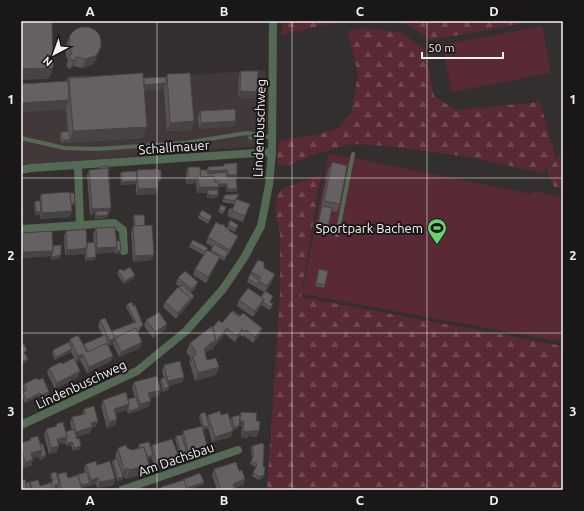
<svg xmlns="http://www.w3.org/2000/svg" width="584" height="511" viewBox="0 0 584 511" font-family="Ubuntu,sans-serif">
<defs>
<pattern id="forest-firs" width="22" height="20" patternUnits="userSpaceOnUse"><rect width="22" height="20" fill="#592a33"/><path d="M5 1l3.5 6h-7zM16 11l3.5 6h-7z" fill="#714951"/></pattern>
</defs>
<rect width="100%" height="100%" fill="#332f2f"/>
<path fill="#433839" d="M266,70l-3,76 -242,19v-79z"/>
<g fill="url(#forest-firs)">
<path d="M282,21h59l-59,14z"/>
<path d="M377,21h157l-103,19 -24,-16z"/>
<path d="M367,28l35,5 23,17 9,46 22,14 84,-8 16,57 -14,14 -73,-16 -80,-11 -38,-2 -33,9 -32,13 -8,-1 -1,-12 3,-13 36,-5 22,-7 13,-15 7,-38 -10,-44z"/>
<path d="M563,152v37l-9,-2 -7,-17z"/>
<path d="M321,174l-20,123 262,49v137l-6,7h-290l13,-196v-59l-5,-24 1,-12 5,-9z"/>
</g>
<g fill="#592a33">
<path d="M542,26l9,47 -99,19 -10,-47z"/>
<path d="M329,153l202,41 4,-3 28,6v145l-261,-48z"/>
</g>
<g fill="none" stroke-linecap="round" stroke-linejoin="round">
<g stroke="#556a55" stroke-width="4">
<path d="M21,138l43,10 33,1 88,-6 61,-10 10,1 16,4"/>
<path d="M337,235l16,-81"/>
</g>
<g stroke="#556a55" stroke-width="8">
<path d="M78,166l2,59"/>
<path d="M21,170l10,-2 241,-16"/>
<path d="M21,229l93,-6 9,7 1,21"/>
<path d="M21,425l116,-54 49,-40 37,-42 21,-31 17,-32 8,-41 3,-33 1,-131"/>
<path d="M122,490l116,-40"/>
</g>
</g>
<g fill="#575353">
<path d="M70,35l28,19 -3,7 -3,4 -10,3 -9,-2 -3,3 -4,-3 2,-6 -2,-4 -1,-8z"/>
<path d="M241,71l16,21 -2,6 -17,-1 1,-21z"/>
<path d="M167,74l27,47 -3,9 -24,1 -3,-42 -20,1 -1,48 -80,5 -3,-3v-6l1,-2 7,-1 -2,-22 -45,3v-28l46,-3 1,-4h24l52,1 22,-1z"/>
<path d="M200,111l34,15 -35,3 -1,-12z"/>
<path d="M332,162l8,42 -3,8 -6,-1 -4,19 -10,-2 11,-57z"/>
<path d="M224,164l13,11 -1,3 1,11 -1,3h-9l-1,-6 -7,1 -1,3 -1,8h-10v-5h-10l-1,-10 -10,1v-11l2,-6 12,3h7l1,-3 16,-1z"/>
<path d="M99,167l10,6 2,35 -2,5h-1l-1,5 -12,1v-5l-5,1 -3,-40 2,-5 9,-1z"/>
<path d="M137,170l23,12h-2v6l-2,6 -20,1v-11l-15,1 -1,-10 1,-3 15,1z"/>
<path d="M41,194l34,9 -1,3h-3l1,5 -2,6 -30,2v-4h-5l-1,-11 1,-3h4z"/>
<path d="M225,195l25,9 -7,18 -13,-5 1,-3 -1,3 -3,-1 3,-8 2,1 2,-5 -12,-2z"/>
<path d="M221,205l5,2 -3,7 -5,-2z"/>
<path d="M134,215l11,10 7,35 -19,2 -2,-30 2,-6h1l-1,-8z"/>
<path d="M199,215l13,1 -4,8 -10,-6z"/>
<path d="M228,225h10l-3,7 -8,-4z"/>
<path d="M225,227l5,4 8,5 -3,6 -7,13h-1l-3,6 -5,-3 -2,5 -11,20 -13,-8 2,-6 9,-14 -15,-8 1,-3 20,8 3,-5 -7,-4 2,-6z"/>
<path d="M96,228l20,13 5,9 -1,3 -5,1 -1,-2 -18,2 -1,6 -10,1v-7l-20,1 -1,-19 2,-5 21,12h7l-1,-9z"/>
<path d="M22,233l31,13 7,12 -9,2v-4l-30,2v-21z"/>
<path d="M264,268l11,6 -2,6 -7,11 7,5 -3,6 3,2 -1,3 -3,3 -7,-5 -9,12 -16,-11 2,-6 22,-3 3,-5 -17,-10 4,-10z"/>
<path d="M319,269l6,16 -1,3 -9,-2z"/>
<path d="M118,271h5l11,7 -10,6 -7,-10z"/>
<path d="M178,278l18,10 -5,5 2,6 -17,20 -13,-12 2,-5 15,-15 -4,-3z"/>
<path d="M127,304l16,21 -1,2 -3,2 -1,4 2,15 -21,9 -6,-13 -5,2 5,10 -2,5 -24,12 -7,-13 -4,2 -5,-10 -16,8 -3,-7 1,-3 16,-8 1,-3 14,7v-2l19,-8 -5,-10 2,-6 12,11 22,-9 -8,-15z"/>
<path d="M240,316l22,12 -2,6 -7,9 -9,-7 -1,1 -3,-2 -5,7 -10,-8 -11,12 -1,3 -4,1 -4,3 2,7 12,7 -3,8 -21,6 -6,-20 2,-3 -5,-6 4,-9 23,-16z"/>
<path d="M150,317l17,7 -2,6 -12,8 -9,-12 2,-6z"/>
<path d="M62,364l18,7 -2,6 -23,12 -8,-16 2,-5z"/>
<path d="M164,365l20,12 -2,5 -14,4v4l-5,2 -3,-11 1,-2 3,-1 -2,-7z"/>
<path d="M38,380l11,12 -1,3 -8,3 -1,-2 -14,7 -3,-8 1,-3 2,-1 -2,-4 1,-3z"/>
<path d="M134,382l27,8 -2,6 -9,2 1,3 -3,6 -9,3 -1,1 -10,3 -1,-4 -11,3 1,6 -2,6 -8,3 -6,-22 2,-6 25,-1 7,-1 -3,-10z"/>
<path d="M84,409l14,12 -2,5 -4,2 -2,5 -14,4 4,12 -7,2 -2,-6 -5,1 -1,-3 -7,1 -1,8 -8,2 -5,-19 2,-6 9,-2 1,-3 10,8 6,-2 -2,-7 2,-6 10,-2z"/>
<path d="M241,412l15,9 1,16 -9,-1v2l-7,-1 1,-11h-3l-1,2 -5,2 -3,-10 2,-3 8,-2z"/>
<path d="M200,414l7,4 1,-3h13l12,16 -2,6 -19,5 -4,-14 -5,2 -4,-13z"/>
<path d="M183,431l22,21 -19,5 -1,-3 -5,2 -5,-17 1,-3 6,-1z"/>
<path d="M30,438l10,7 6,10 -1,3 -5,2 -1,-4 -6,2 -2,8 -8,2 -2,-8v-17l8,-2z"/>
<path d="M139,444l12,4 1,-3 25,18 -22,6 -3,-11 -5,2 2,5 -3,8 -20,6 -1,-2 -2,1 -1,2 -5,1 -5,-18 1,-3 3,-1 -1,-3 3,-8h9l5,2 6,-2v-1z"/>
<path d="M252,446l11,21v11l-4,2 -7,-4 4,-9 -6,-3 2,-6 -1,-9z"/>
<path d="M86,464l11,1 18,14 -2,6 -16,3 -1,-4 -15,4 1,2h-23l-1,-3 -3,1 1,2h-35l5,-7 4,1v-2l10,4 8,-2v-1l4,-1 -2,-6 1,-3 6,3 1,-2 10,4 7,-2 1,-1 9,-3 -1,-3z"/>
<path d="M214,469l25,2 6,8 -2,6 -9,3 1,2h-18l-5,-15z"/>
</g>
<g fill="#474344">
<path d="M101,46l-6,15 -3,4 -10,3 4,-9z"/>
<path d="M76,57l-3,9 -3,3z"/>
<path d="M53,68l-4,11 -28,1v-11z"/>
<path d="M166,83l-2,6 -24,2 2,-6z"/>
<path d="M240,91l17,1 -2,6 -17,-1z"/>
<path d="M69,100l-3,9 -45,3v-9z"/>
<path d="M194,121l-3,9 -24,1 3,-8z"/>
<path d="M236,121l-2,5 -35,3 2,-6z"/>
<path d="M147,127l-4,11 -80,5 1,-3h6l3,-9z"/>
<path d="M253,139l-1,3 -5,1 1,-3z"/>
<path d="M227,170l-2,5 -18,2 2,-6z"/>
<path d="M228,175h9l-2,5 -9,1z"/>
<path d="M198,177l-2,6 -10,1 2,-6z"/>
<path d="M161,179l-1,3h-5l1,-2z"/>
<path d="M137,181l-1,3 -15,1 1,-3z"/>
<path d="M214,184h13l-1,2 -7,1 -2,6 -9,-3 -1,3h-10l2,-6z"/>
<path d="M158,188l-2,6 -20,1 2,-6z"/>
<path d="M228,189h9l-1,3h-9z"/>
<path d="M208,195h10l-1,3h-10z"/>
<path d="M70,203h5l-1,3h-5z"/>
<path d="M111,208l-2,5 -13,1v-3l-1,3 -5,1 2,-6z"/>
<path d="M72,211l-2,6 -30,2 2,-6z"/>
<path d="M36,212h5l-1,3h-5z"/>
<path d="M108,215l-1,3 -12,1 1,-3z"/>
<path d="M117,247l-3,5 -19,2 2,-6z"/>
<path d="M87,248l-2,6 -20,1 2,-5z"/>
<path d="M121,250l-1,3 -5,1 1,-3z"/>
<path d="M53,251l-2,5 -30,2 2,-6z"/>
<path d="M61,255l-1,3 -9,2 1,-3z"/>
<path d="M154,255l-2,5 -19,2 2,-6z"/>
<path d="M96,257l-1,3 -10,1 2,-3z"/>
<path d="M220,257l-3,6 -11,20 2,-6z"/>
<path d="M275,274l-2,6 -8,12 2,-6z"/>
<path d="M135,275l-1,3 -10,6 1,-3z"/>
<path d="M198,282l-2,6 -7,7 3,-6z"/>
<path d="M194,296l-1,3 -17,20 2,-6 13,-15z"/>
<path d="M264,299l-2,6 -9,12 2,-6z"/>
<path d="M167,324l-2,6 -12,8 2,-6z"/>
<path d="M143,325l-1,2 -4,4 1,-3z"/>
<path d="M227,328l-2,6 -11,12 -1,3 -4,1 -8,7 3,-8z"/>
<path d="M262,328l-2,6 -7,9 2,-6z"/>
<path d="M242,329l-2,6 -5,7 2,-6z"/>
<path d="M115,338l-2,6 -25,12 21,-12 1,-3z"/>
<path d="M142,342l-2,6 -21,9 2,-5z"/>
<path d="M72,349l-1,3 -16,8 1,-3z"/>
<path d="M83,354l-3,6 -4,2 2,-6z"/>
<path d="M113,356l-2,5 -24,12 2,-6z"/>
<path d="M28,359l-1,3 -6,3v-3z"/>
<path d="M219,367l-3,8 -21,6 3,-8z"/>
<path d="M80,371l-2,6 -23,12 2,-6z"/>
<path d="M184,377l-2,5 -16,5 2,-6z"/>
<path d="M169,387l-1,3 -5,2 1,-3z"/>
<path d="M161,390l-2,6 -13,3 2,-6z"/>
<path d="M49,392l-1,3 -8,3 1,-3z"/>
<path d="M40,393l-1,3 -14,7 1,-3z"/>
<path d="M151,401l-3,6 -9,3 -1,1 -10,3 1,-3 10,-3 1,-4z"/>
<path d="M129,404l-2,6 -15,4 2,-5z"/>
<path d="M117,419l-2,6 -8,3 2,-6z"/>
<path d="M98,421l-2,5 -4,2 -2,5 -16,5 2,-6 15,-9z"/>
<path d="M240,421h4l-2,5h-3l-1,2 -5,2 1,-3 4,-1z"/>
<path d="M209,426l-1,3 -5,1 1,-3z"/>
<path d="M233,431l-2,6 -19,5 3,-5z"/>
<path d="M243,431h16l-2,6 -9,-1v2l-7,-1z"/>
<path d="M67,437l-2,5 -10,3 2,-6z"/>
<path d="M72,442l-1,3 -5,1 1,-3z"/>
<path d="M59,446l-2,6 -8,2 2,-6z"/>
<path d="M81,446l-1,3 -7,2 1,-3z"/>
<path d="M207,446l-2,6 -19,5 2,-6z"/>
<path d="M42,450l-2,6 -11,3 2,-6z"/>
<path d="M186,451l-1,3 -5,2 1,-3z"/>
<path d="M46,455l-1,3 -5,2 1,-3z"/>
<path d="M153,455l-1,3 -5,2 1,-3z"/>
<path d="M179,457l-2,6 -22,6 2,-6z"/>
<path d="M33,460l-2,6 -8,2 2,-6z"/>
<path d="M149,465l-3,8 -20,6 3,-9z"/>
<path d="M128,468l-3,9 -2,1 -1,2 -5,1 1,-3 3,-1 3,-7z"/>
<path d="M264,475l-1,3 -4,2 1,-3z"/>
<path d="M98,478l-2,6 -18,5 1,-3 11,-3 1,-3z"/>
<path d="M115,479l-2,6 -16,3 3,-6z"/>
<path d="M245,479l-2,6 -12,4 2,-5z"/>
<path d="M204,482l-1,3 -14,5h-4v-1z"/>
<path d="M59,484l-1,3 -5,1 1,-3z"/>
</g>
<g fill="#656061" stroke="#474344">
<path d="M21,21h31l1,47 -32,1z"/>
<path d="M81,27h8l6,3 4,4 2,7v5l-3,7 -3,3 -9,3 -10,-2 -2,4 -5,-4 3,-4 -3,-6v-7l1,-5 5,-5z"/>
<path d="M241,71h17l-1,21 -17,-1z"/>
<path d="M143,73l4,54 -74,4 -4,-53z"/>
<path d="M190,73l4,48 -24,2 -3,-49z"/>
<path d="M92,76v1l-23,1v1l-1,-2z"/>
<path d="M166,77v6l-22,2v-7z"/>
<path d="M68,81l1,19 -48,3v-19z"/>
<path d="M235,109l1,12 -35,2 -1,-12z"/>
<path d="M69,131l1,9h-6l-3,-3v-5z"/>
<path d="M248,136h5v3l-5,1z"/>
<path d="M332,162l15,4 -7,38 -16,-3z"/>
<path d="M237,163v12h-9l-1,-5 -18,1 -1,-4 16,-1v-2z"/>
<path d="M109,166v5h-1v-3l-9,1v-2z"/>
<path d="M188,167h12l1,10 13,-1 1,6 3,-1 1,6h-20l-1,-10 -10,1z"/>
<path d="M108,168l3,40 -19,1 -3,-39z"/>
<path d="M157,169l1,19 -20,1 -1,-19z"/>
<path d="M157,170h4v9l-3,1z"/>
<path d="M200,170h7l1,4 18,-2 1,6h9l1,11h-9l-1,-5h-9v-3l-3,1 -1,-6 -13,1z"/>
<path d="M136,171l1,10 -15,1 -1,-10z"/>
<rect x="208" y="190" width="10" height="5"/>
<path d="M70,192l2,19 -30,2 -1,-19z"/>
<path d="M70,193h4l1,10h-4z"/>
<path d="M239,194l-4,7 -12,-2 2,-4z"/>
<path d="M21,196h1l1,20h-2z"/>
<path d="M236,199l14,5 -5,12 -13,-5z"/>
<path d="M35,201h5l1,11h-5z"/>
<path d="M221,205l5,2 -2,5 -5,-3z"/>
<path d="M322,206l10,2 -4,19 -10,-2z"/>
<path d="M230,208l2,1 -1,5 -3,-1z"/>
<path d="M202,210l10,6 -3,5 -10,-6z"/>
<path d="M96,211h12v4l-12,1z"/>
<path d="M134,215h10l1,10 -10,1z"/>
<path d="M230,220l8,5 -2,4 -8,-4z"/>
<path d="M216,222l5,3 3,-1 1,3 5,3 -1,1 9,5 -8,14 -22,-13z"/>
<path d="M152,225l2,30 -19,1 -2,-30z"/>
<path d="M115,227l2,20 -20,1 -1,-20z"/>
<path d="M86,229l1,19 -20,2 -1,-19z"/>
<path d="M52,231l1,20 -30,1 -1,-19z"/>
<path d="M193,240l15,8 -3,4 -15,-8z"/>
<path d="M116,241h4l1,9 -5,1 1,-4z"/>
<path d="M95,242l1,15 -9,1 -1,-7 1,-3v-5z"/>
<path d="M214,244l14,8 -3,6 -14,-8z"/>
<path d="M61,245v10l-9,2v-4l1,-2v-5z"/>
<path d="M207,250l13,7 -12,20 -13,-8z"/>
<path d="M258,260l6,2v6l11,6 -8,12 -9,-5 3,-4 -10,-5z"/>
<path d="M130,267l5,8 -10,6 -7,-10 3,-2 2,2z"/>
<path d="M319,269l9,2 -3,14 -9,-2z"/>
<path d="M185,271l13,11 -6,7 -14,-11z"/>
<path d="M250,274l9,6 -2,4 -9,-5z"/>
<path d="M182,285l12,11 -4,5 1,-3 -12,-10z"/>
<path d="M178,287l13,11 -13,15 -13,-11z"/>
<path d="M248,288l16,11 -9,12 -16,-11z"/>
<path d="M265,291l8,5 -3,6 3,2 -3,3 -7,-5 1,-3 -3,-2z"/>
<path d="M132,302l1,4 2,-1 8,20 -4,3 1,2 -3,2 -1,-4 -21,10 -3,-7 24,-9 -9,-18z"/>
<path d="M232,311l7,6 4,-4 19,15 -7,9 -9,-7 -1,2 -3,-3 -5,7 -10,-8 -11,13 -3,-14 6,-7 3,3z"/>
<path d="M233,311h1l6,5 -1,1z"/>
<path d="M159,312l8,12 -12,8 -9,-12z"/>
<path d="M105,318l10,20 21,-10 6,14 -21,10 -6,-14 -5,3 -10,-21z"/>
<path d="M212,326l4,15 -4,1 -8,7 3,11 9,-2 3,9 -21,6 -5,-17 3,-1 -1,-5 -5,-7z"/>
<path d="M78,335l9,17 20,-9 6,13 -24,11 -6,-13 -5,2 -8,-17z"/>
<path d="M105,335l4,9 -2,1v-2l-19,9 -4,-8z"/>
<path d="M69,342l3,7 -16,8 -3,-7z"/>
<path d="M24,344l3,7 -3,1 4,7 -7,3v-16z"/>
<path d="M193,356l-2,6 -1,-4z"/>
<path d="M74,358l6,13 -23,12 -8,-15 12,-6 1,2z"/>
<path d="M180,361l4,16 -16,4 -4,-16z"/>
<path d="M157,376l4,14 -13,3 3,8 -11,3 -6,-22z"/>
<path d="M165,377l4,10 -5,2 -3,-10z"/>
<path d="M37,378l1,2 5,-2 6,14 -8,3 -1,-2 -14,7 -3,-8 4,-2 -3,-6z"/>
<path d="M126,392l3,12 -15,5 3,10 -8,3 -6,-22z"/>
<path d="M136,397l3,11 -10,3 -1,-3 1,-4 -1,-5z"/>
<path d="M94,406l4,15 -7,2 1,4 -16,5 -4,-15 13,-3 -1,-5z"/>
<path d="M220,411l1,4 7,-2 5,18 -18,6 -7,-22z"/>
<path d="M205,412l4,14 -5,1 -4,-13z"/>
<path d="M241,412l16,1 -1,8h4l-1,10h-9v1l-7,-1 1,-10h-4z"/>
<path d="M240,415l-1,11 -5,1 -2,-10z"/>
<path d="M63,422l4,15 -10,2 2,7 -8,2 -5,-19 11,-3 -1,-2z"/>
<path d="M202,426l5,20 -19,5 -5,-20z"/>
<path d="M74,429l3,10 2,-1 2,8 -7,2 -2,-6 -5,1 -1,-3 1,-3 -1,-5z"/>
<path d="M182,435l4,16 -5,2 -5,-17z"/>
<path d="M38,436l4,14 -11,3 2,7 -8,2 -4,-15v-4l10,-3 -1,-2z"/>
<path d="M172,439l7,18 -22,6 -5,-18z"/>
<path d="M149,442l4,13 -5,2 -1,-3h-1l-2,-7 -4,1 -1,-4z"/>
<path d="M263,443l1,4 -1,20h2l-1,8 -4,2 -7,-4 4,-9 -6,-3 3,-5 -2,-10z"/>
<path d="M43,444l3,11 -5,2v-3l1,-4 -2,-5z"/>
<path d="M126,445l1,3 5,2 12,-3 5,18 -20,5 -1,-2 -4,2 -6,-22z"/>
<path d="M117,459l6,18 -5,1 -5,-18z"/>
<path d="M96,461l1,4 13,-4 5,18 -15,3 -2,-4 -7,2 -5,-16z"/>
<path d="M236,462l3,9 3,-1 3,9 -12,5 2,6h-14l-7,-21z"/>
<path d="M56,472l3,12 -5,1 2,5h-4l-1,-7 -3,1v-1l5,-1 -2,-9z"/>
<path d="M66,472l2,6 10,-3 4,15h-20l-4,-16z"/>
<path d="M87,472l3,11 -9,2 -3,-10 -2,1v-1z"/>
<path d="M200,473l4,9 -17,6 -3,-8h-2z"/>
<path d="M25,479l3,11h-7v-8z"/>
<path d="M38,480l2,6 11,-3 1,7h-19l-3,-8z"/>
<path d="M184,480l4,10h-26l-1,-3z"/>
<path d="M29,482l2,8h-3l-2,-7z"/>
</g>
<path fill="none" stroke="#f5f1f2" stroke-width="1" stroke-opacity="0.55" d="M157,21v469M292,21v469M427,21v469M21,178h542M21,333h542"/>
<defs>
<symbol id="stadium-pin" viewBox="-11 -11 22 30"><path d="M0 17L-7.5 6A9.5 9.5 0 1 1 7.5 6Z" fill="#61d46a" stroke="#1a1718"/><path d="M0-5a6.5 5 0 1 0 0 10a6.5 5 0 1 0 0-10ZM-3.5-1.8h7v3.6h-7Z" fill="#111"/></symbol>
</defs>
<g fill-rule="evenodd">
<use href="#stadium-pin" x="426" y="217" width="22" height="30"/>
</g>
<g text-anchor="middle" stroke-width="4" stroke-linejoin="round" paint-order="stroke">
<g font-size="13" fill="#f5f1f2" stroke="#1a1718">
<text transform="translate(259 128) rotate(-88)" y="5">Lindenbuschweg</text>
<text transform="translate(174 147) rotate(-4)" y="5">Schallmauer</text>
<text transform="translate(81 384) rotate(-25)" y="5">Lindenbuschweg</text>
<text transform="translate(176 459) rotate(-19)" y="5">Am Dachsbau</text>
</g>
<g font-size="13" fill="#f5f1f2" stroke="#1a1718" text-anchor="end">
<text x="423" y="233">Sportpark Bachem</text>
</g>
</g>
<rect width="584" height="511" fill="none" stroke="#1a1718" stroke-width="44"/>
<g transform="translate(54 54) rotate(221)" stroke="#1a1718" stroke-width="3" paint-order="stroke">
<path d="M0-3L7 15L0 10L-7 15Z" fill="#f5f1f2"/>
<text y="-6" font-size="11" font-weight="bold" text-anchor="middle" fill="#f5f1f2">N</text>
</g>
<path d="M422 52v6h81v-6" fill="none" stroke="#f5f1f2" stroke-width="2"/>
<text x="428" y="52" font-size="12" fill="#f5f1f2" stroke="#1a1718" stroke-width="3" paint-order="stroke">50 m</text>
<rect x="22" y="22" width="540" height="467" fill="none" stroke="#f5f1f2" stroke-width="1.5"/>
<g font-size="13" text-anchor="middle" font-weight="bold" fill="#f5f1f2">
<text x="90" y="16">A</text>
<text x="224" y="16">B</text>
<text x="360" y="16">C</text>
<text x="494" y="16">D</text>
<text x="11" y="104">1</text>
<text x="573" y="104">1</text>
<text x="11" y="260">2</text>
<text x="573" y="260">2</text>
<text x="11" y="416">3</text>
<text x="573" y="416">3</text>
<text x="90" y="505">A</text>
<text x="224" y="505">B</text>
<text x="360" y="505">C</text>
<text x="494" y="505">D</text>
</g>
</svg>
